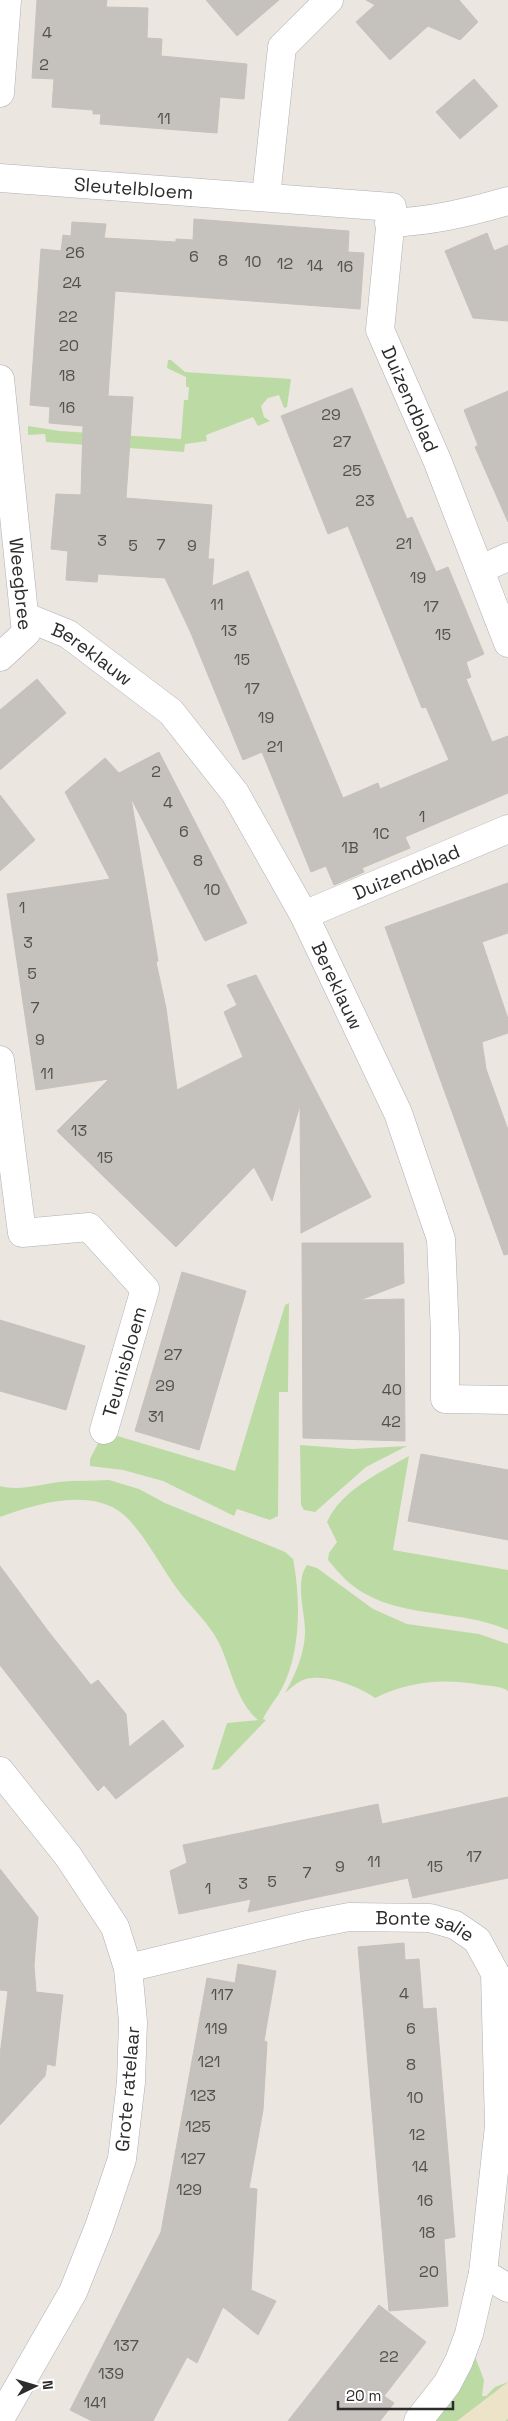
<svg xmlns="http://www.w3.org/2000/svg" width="508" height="2421" viewBox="0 0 508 2421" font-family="'Space Grotesk',sans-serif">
<rect width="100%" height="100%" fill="#ece6e1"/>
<g fill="#bcdba4">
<path d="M168,360h3l14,12 106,7 -4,28 -3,1 -5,-13 -11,3 -7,8 3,11 6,4 -12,5 -5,-9 -47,18 1,6 -22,3 -1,8 -138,-10 -1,-8 -17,1v-9l32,5 121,8 3,-39h4l1,-13h-3v-10l-19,-9z"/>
<path d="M289,1303l-1,89h-9l-1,124 -8,4 -33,-11 -3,7 -71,-35 -40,-11 -33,-4v-7l14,-27 131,39 50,-166z"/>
<path d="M300,1445l52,4 55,-3 -41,21 -51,45 -11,-2 -3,-5z"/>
<path d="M409,1456l-16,94 115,20v60c-52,-23 -117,-9 -162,-50 -6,-6 -12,-13 -18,-20l1,-7 8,-11 -10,-20c14,-32 54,-50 82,-66z"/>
<path d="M109,1480l30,9 26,14 120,49 8,7c8,40 8,95 -12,131 -6,11 -13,18 -18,29l3,1 -47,49 -7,1 15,-47 31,-3c-22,-19 -27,-52 -39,-77 -11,-22 -30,-37 -44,-57 -14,-20 -33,-55 -51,-71 -33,-28 -88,-11 -124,2v-31c19,5 39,-1 58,-4 17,-2 34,-1 51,-2z"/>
<path d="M307,1565l10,3 56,41 34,15 72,10 29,10v47c-7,-5 -18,-5 -26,-6 -39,-7 -72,-4 -107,13 -16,-12 -56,-27 -74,-17 -6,3 -11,8 -16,12 10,-18 19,-38 20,-59 1,-20 -11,-51 2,-69z"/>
<path d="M474,2354l10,26 -2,16h4l9,-9 13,-5v39h-73z"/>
</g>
<path fill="#ede3c8" d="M508,2382v37l-3,2h-48z"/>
<g fill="#c5c1bc" stroke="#c7c1ba">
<path d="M37,0h70l-1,7 42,1 -1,30 15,1 -1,17 86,8 -3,35 -24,-2 -3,36 -117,-9 1,-10h-8v-4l-41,-3 2,-28 -22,-1z"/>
<path d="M206,0h73l-42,36z"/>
<path d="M366,0h93l19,22 -18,18 -32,-14 -38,34 -34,-38 19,-17z"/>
<path d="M474,79l24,27 -38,33 -24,-27z"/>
<path d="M194,219l155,12 -1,21 16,1 -4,56 -245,-18 -7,105 25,1 -7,101 86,7 -4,54h6l-2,27 36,-15 95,227 35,-15 2,6 69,-29 -23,-53 -4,1 -74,-182 -20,8 -47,-118 71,-28 55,131 5,-2 24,55 12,-5 36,87 -18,8 5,15 -5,2 26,63 16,-6v57l-103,44 5,11 -48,20 2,4 -30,13 -8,-19 -15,6 -49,-120 -19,8 -53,-129 -25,-53 -67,-4 -1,8 -31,-2 2,-29 -17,-2 5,-55 25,1 2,-69 -34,-3 1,-16 -20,-2 11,-156 20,2 2,-16 8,1 1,-14 34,2 -2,14 72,4v-3l17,1z"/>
<path d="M487,233l7,18 14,-6v76l-35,-3 -28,-67z"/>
<path d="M508,391v131l-33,-75 3,-2 -14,-35z"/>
<path d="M37,679l29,34 -66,57v-60z"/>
<path d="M159,752l88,171 -42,18 -74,-143 27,163 -2,1 10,46 11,82 66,-33 -19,-45 13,-7 -10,-20 29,-10 115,222 -70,36 -1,-128 -28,96 -18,-34 -78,80 -119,-116 52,-52 -73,11 -29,-196 103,-15 -45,-87 40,-34 14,15z"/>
<path d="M0,795l35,45 -35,31z"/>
<path d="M508,883v50l-26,9 26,77v14l-26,9 4,27 22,61v124l-4,1 -119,-328z"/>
<path d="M302,1243h101l1,40 -44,17 44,-1 1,142 -102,-3z"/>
<path d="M182,1272l64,19 -47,159 -64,-19z"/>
<path d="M0,1320l85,26 -19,64 -66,-19z"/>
<path d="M421,1454l87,16v70l-100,-19z"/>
<path d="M0,1566l48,65 43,54 7,-5 28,34 3,33 34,-27 21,26 -68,53 -12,-14 -6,6 -98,-126z"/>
<path d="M508,1797v81l-95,20 -5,-20 -160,34 3,-13 -72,15 -9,-43 17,-8 -4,-18 195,-41 4,20z"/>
<path d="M0,1869l38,48 -4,48 2,27 27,3 -8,71 -8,-2 -2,12 -45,49v-70l8,-64 -8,-1z"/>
<path d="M404,1943l1,17 14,-1 4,50 13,-1 19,229 -11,2 4,67 -59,5 -31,-364z"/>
<path d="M238,1964l38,7 -12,70 3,1 -4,68 -14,78 8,1 -6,101 25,11 -18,34 -35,-28 -26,56 -10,-6 -34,64h-61l-22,-11 91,-178 46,-254 28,5z"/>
<path d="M379,2305l47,37 -42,54 10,7 -14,18h-92z"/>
</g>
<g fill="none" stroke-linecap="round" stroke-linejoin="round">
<defs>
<g id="minor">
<path d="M0,93l7,-93"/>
<path id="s1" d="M0,178l392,29 -12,123 57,130 71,183"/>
<path d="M266,197l16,-150 47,-47"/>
<path d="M389,223c43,-2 78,-10 119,-22"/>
<path id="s2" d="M0,379l26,254 -26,24"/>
<path d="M481,569l27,-12"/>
<path id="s3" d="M26,617l42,17 103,78 64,81 69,122 94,198 43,126 4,96v64l63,1"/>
<path id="s4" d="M304,915l204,-86"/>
<path d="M0,1060l22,173 67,-6 56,62 -41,141"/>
<path d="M0,1771l68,85 47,71 13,41 5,54 -2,60 -9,77 -23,68 -26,65 -73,127"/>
<path id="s5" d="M128,1968l179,-43 42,-8 81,1 25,7 22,15 18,33 4,153 -16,147 -14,61 -10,27 -12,23 -29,37"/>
<path d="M483,2273l25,15"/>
</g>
</defs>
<use href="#minor" stroke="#adb0b7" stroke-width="29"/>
<use href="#minor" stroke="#fff" stroke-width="28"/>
</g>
<g text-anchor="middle" stroke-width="4" stroke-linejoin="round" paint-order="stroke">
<g font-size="16" fill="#525150">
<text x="47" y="38">4</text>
<text x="44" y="70">2</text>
<text x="164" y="124">11</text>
<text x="75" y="258">26</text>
<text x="194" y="262">6</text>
<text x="223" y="266">8</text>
<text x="253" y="267">10</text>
<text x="285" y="269">12</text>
<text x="315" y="271">14</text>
<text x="345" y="272">16</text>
<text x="72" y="288">24</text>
<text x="68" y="322">22</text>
<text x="69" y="351">20</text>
<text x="67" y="381">18</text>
<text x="67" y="413">16</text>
<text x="331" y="420">29</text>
<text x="342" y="447">27</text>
<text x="352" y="476">25</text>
<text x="365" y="506">23</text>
<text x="102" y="546">3</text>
<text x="404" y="549">21</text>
<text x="161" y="550">7</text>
<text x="133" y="551">5</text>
<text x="192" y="551">9</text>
<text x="418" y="583">19</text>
<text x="217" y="610">11</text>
<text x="431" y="612">17</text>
<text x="229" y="636">13</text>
<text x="443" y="640">15</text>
<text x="242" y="665">15</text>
<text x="252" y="694">17</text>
<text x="266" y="723">19</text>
<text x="275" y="752">21</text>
<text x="156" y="777">2</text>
<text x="168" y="808">4</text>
<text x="422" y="822">1</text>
<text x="184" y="837">6</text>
<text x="381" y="839">1C</text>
<text x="350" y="853">1B</text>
<text x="198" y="866">8</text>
<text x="212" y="895">10</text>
<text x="22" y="913">1</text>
<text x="28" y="948">3</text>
<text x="32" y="979">5</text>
<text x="35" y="1013">7</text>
<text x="40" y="1045">9</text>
<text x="47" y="1079">11</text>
<text x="79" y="1136">13</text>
<text x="105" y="1163">15</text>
<text x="173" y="1360">27</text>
<text x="165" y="1391">29</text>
<text x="392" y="1395">40</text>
<text x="156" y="1422">31</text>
<text x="391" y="1427">42</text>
<text x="474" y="1862">17</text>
<text x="374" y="1867">11</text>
<text x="340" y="1872">9</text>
<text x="435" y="1872">15</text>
<text x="307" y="1878">7</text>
<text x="272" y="1887">5</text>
<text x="243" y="1889">3</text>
<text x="208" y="1894">1</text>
<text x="404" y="1999">4</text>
<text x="222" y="2000">117</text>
<text x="216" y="2034">119</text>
<text x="411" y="2034">6</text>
<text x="209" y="2067">121</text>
<text x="411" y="2070">8</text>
<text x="203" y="2101">123</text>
<text x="415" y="2103">10</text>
<text x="198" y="2132">125</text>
<text x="417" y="2140">12</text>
<text x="193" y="2164">127</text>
<text x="420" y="2172">14</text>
<text x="189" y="2195">129</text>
<text x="425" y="2206">16</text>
<text x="427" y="2238">18</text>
<text x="429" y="2277">20</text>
<text x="126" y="2351">137</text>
<text x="389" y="2362">22</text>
<text x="111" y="2379">139</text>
<text x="95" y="2408">141</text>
</g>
<g font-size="19" fill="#2c2c2c" stroke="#fff">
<text dy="7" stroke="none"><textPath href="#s1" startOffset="134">Sleutelbloem</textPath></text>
<text dy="7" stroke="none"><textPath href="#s1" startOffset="592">Duizendblad</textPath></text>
<text dy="7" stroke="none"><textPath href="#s2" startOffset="206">Weegbree</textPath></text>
<text dy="7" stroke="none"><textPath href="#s3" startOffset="76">Bereklauw</textPath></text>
<text dy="7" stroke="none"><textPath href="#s4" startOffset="111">Duizendblad</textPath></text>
<text dy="7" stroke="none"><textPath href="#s3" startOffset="496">Bereklauw</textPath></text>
<text transform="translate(124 1362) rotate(-74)" y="7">Teunisbloem</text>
<text dy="7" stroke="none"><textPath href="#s5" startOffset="304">Bonte salie</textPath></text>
<text transform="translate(127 2089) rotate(-85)" y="7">Grote ratelaar</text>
</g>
</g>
<g transform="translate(35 2386) rotate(85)" stroke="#ffffff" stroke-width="4" paint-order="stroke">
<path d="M0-4L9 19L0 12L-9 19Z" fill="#2c2c2c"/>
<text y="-8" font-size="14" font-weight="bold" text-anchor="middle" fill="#2c2c2c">N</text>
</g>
<path d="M338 2401v8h115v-8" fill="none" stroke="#2c2c2c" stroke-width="2.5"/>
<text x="346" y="2401" font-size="15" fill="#2c2c2c" stroke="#ffffff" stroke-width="4" paint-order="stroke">20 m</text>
</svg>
